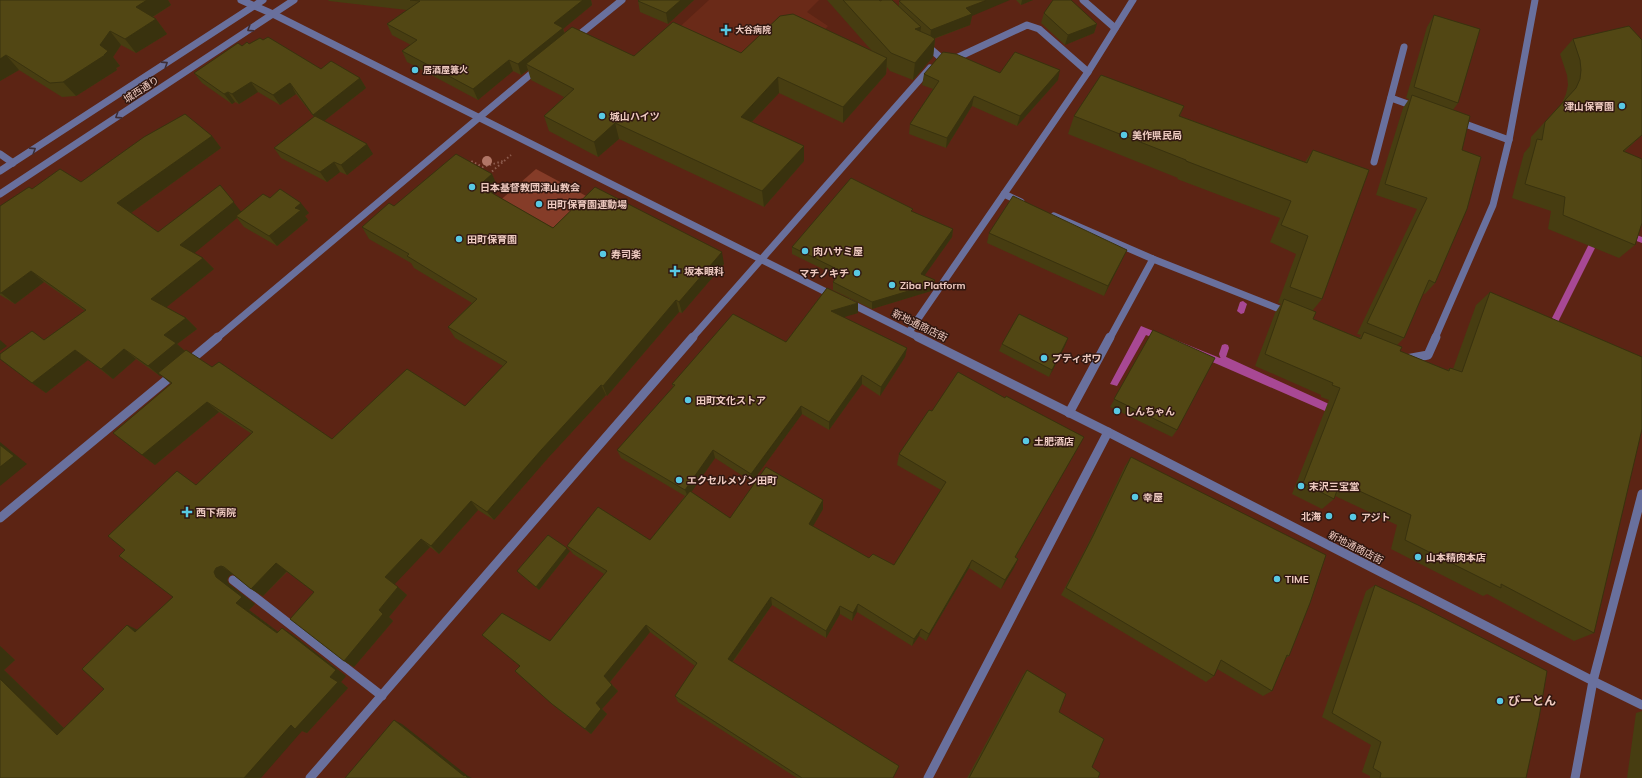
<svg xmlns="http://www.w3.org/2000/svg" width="1642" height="778" viewBox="0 0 1642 778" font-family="Mulish,'Noto Sans JP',sans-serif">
<rect width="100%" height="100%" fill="#5c2414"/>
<path fill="#6a2a18" d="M709,0h110l-12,12 21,14 -11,12 -76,26 -69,-30z"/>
<path fill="#853c28" d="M536,169l52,28 -38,35h-86z"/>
<path fill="#a84894" d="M1141,326l79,32 2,-3 177,81 -3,6 -179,-78 -71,-29 -29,51 -7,-2z"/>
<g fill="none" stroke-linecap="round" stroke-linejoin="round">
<g fill="#a84894" fill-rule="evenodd">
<path d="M1626,231l16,6v6l-19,-7 -1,-2z"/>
<path d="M1597,233l4,3 -47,94 -1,3h-6l-1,-3 47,-94z"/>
<path d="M1243,301l4,3 -3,9 -3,1 -4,-3 3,-9z"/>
<path d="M1225,344l3,1 1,3 -3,9h-6l-1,-3 3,-9z"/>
</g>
<g stroke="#8e5d4f" stroke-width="2" stroke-dasharray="1.5 2.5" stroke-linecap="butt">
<path d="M468,163l3,-2 12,6 20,-6"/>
<path d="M489,174l22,-19"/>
</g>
<path stroke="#69709d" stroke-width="9" d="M233,580l149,116"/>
<path stroke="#69709d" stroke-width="9" d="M1593,681l49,24"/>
<g stroke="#69709d" stroke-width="7">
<path d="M241,0l32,14 561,282"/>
<path d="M1083,0l32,28"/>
<path d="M575,38l47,-38"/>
<path d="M926,45l14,12 12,3 75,-35 12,4 49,43"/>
<path d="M1391,98l25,9"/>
<path d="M1457,121l52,19"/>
<path d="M0,154l13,9"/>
<path d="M1374,162l30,-115"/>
<path d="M1004,194l17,8"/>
<path d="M1054,216l99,43 134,53"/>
<path d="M848,302l72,36"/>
<path d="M909,332l179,-260 45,-72"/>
<path d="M217,338l321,-270"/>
<path d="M692,338l238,-270"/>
<path d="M1110,338l43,-79"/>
<path d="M1435,338l58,-133 16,-65 26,-140"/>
</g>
<g stroke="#69709d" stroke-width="9">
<path d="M918,337l190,95 485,249"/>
<path d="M1406,359l22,-4 8,-18"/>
<path d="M187,363l31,-26"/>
<path d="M1069,413l41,-76"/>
<path d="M0,518l175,-145"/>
<path d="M310,778l383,-441"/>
</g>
<g stroke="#69709d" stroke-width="7">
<path d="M0,171l263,-171"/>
<path d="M0,194l294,-194"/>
</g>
<g stroke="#69709d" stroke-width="9">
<path d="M928,778l180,-346"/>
<path d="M1575,778l18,-97 49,-187"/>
</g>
</g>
<circle fill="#b17666" cx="487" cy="161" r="5"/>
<g fill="#473d11">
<path d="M0,0h168l3,5 -18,12 3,2 11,15 -31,19 -15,-8 -8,12 7,9 -4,2 1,2 -41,26 -14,1 -43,-27 -19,11z"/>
<path d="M328,0h263l1,5 -29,24 2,4 69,23 107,-3 131,-2 -45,-51h52l20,6v-5l73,15 -2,9 -36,14h1l-2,18 -20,23 -23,-9 -3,-4 -1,7 -43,49 -64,-30 -27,29 52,39 -40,46 -145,-68 -21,18 -49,-26 -5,-15 20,-19 -33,-17 -3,-10 -7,5 -8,-4 -35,29 -71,-38 -5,-11 9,-6 -19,-10 -5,-11 20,-14 -78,-9z"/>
<path d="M694,0l-26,24 -28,-12 -2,-11z"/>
<path d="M1016,0h17l-12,5z"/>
<path d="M1044,13l53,11 -3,9 -29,12 -24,-22z"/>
<path d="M1434,15l24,88 -5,7 9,40 -27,133 -10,11 -2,-1 -19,45 -7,7 3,6 47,19 3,-2 3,1 23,-64 14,-13 104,341 -20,8 -87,-47 -4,2 -92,-47 6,-24 -62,-29 -1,3 -12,10 -30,-15 37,-94 -8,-3v-2l-66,-29 20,-53 6,-9 -3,-1 18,-49 -26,-12 10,-24 -103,-39 1,-1 -110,-44 6,-18 110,-10 -4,10 125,46 8,-12 9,149 -9,11v9l46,19 2,-3 -4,-1 60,-125 -41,-14 27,-87 6,-9 -3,-1 21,-71z"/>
<path d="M1573,39l69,1v95l-18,17 11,93 -16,13 -71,-29 3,-18 -39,-13 12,-45 6,-7 1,-9 31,-34 4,-9 2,-9 -1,-10 -7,-21z"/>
<path d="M249,44l72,25 39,9 6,10 -42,33 49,33 -26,21 -7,-3 -13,10 -46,-24 -7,-10 40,-31 -18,-23 -16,11 -22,-13 -19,12 -4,-2 -3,2 -30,-21 -8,-10z"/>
<path d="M1000,73l58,7 -41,46 -45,-20 -26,42 -37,-14 1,-10 23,-35 -11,-4 2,-11z"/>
<path d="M212,136l9,12 -90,65 27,19 83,-20 29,-14 39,15 -4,3 3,4 -31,26 -33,-19 -7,-9 -43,35 9,5 11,11 -48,38 20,11 11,11 -20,15 8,7 147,88 133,-33 38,-40 -48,-28 -7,-11 24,-24 -58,-35 -3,-5 -42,-24 -7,-12 32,-21 98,-32 5,12 -5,5 1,3 60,34 171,36 -42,49 -3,-1 -72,84 -1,-1 -58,63 -54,62 -16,-10 -39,44 -9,-7 -36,37 13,11 -18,22 4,4 -39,46 -10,-6 -30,-69 -27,-20 -24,24 -12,-7 -18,-15 -4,2 -2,4 2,4 26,20 -6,6 29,22 15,3 53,41 -5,6 7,6 -41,45 -5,-2 -302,47v-132l15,14 -11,10 60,58 40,-39 23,-64 11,5 35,-33 23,-112 56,-51 -33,-22 -64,53 -13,-10 29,-71 -10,-9 -1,1 -24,-17 -23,20 -25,-19 -42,33 -14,-10 12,-43 41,-29 -41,-29 -29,22 -15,-9v-89l32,-17 49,-7z"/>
<path d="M913,212l40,17 -1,8 -28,39 10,11 -3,4 -59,18 -39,-19v-8l4,-6 -45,-22v-7z"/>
<path d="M989,233l138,17 -23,46 -117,-53z"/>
<path d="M827,288l31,25 -15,4 64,31 -2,9 -25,39 -18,-12 -33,46 -27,-16 -50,68 -37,-24 -24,34 39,26 93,-18v9l-10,17 56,32 25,7 47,-75 -44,-25 2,-11 33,-43 146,36 -63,111 3,1 -17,30 -32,-21 -43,73 -7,-5 -7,10 -55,-34 -5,9 -12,-7 -14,24 -54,-33 -39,57 160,116h-96l-119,-76 -3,-6 20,-30 -45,-34 -40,50 8,9 -16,18 5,5 -16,20 -32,-24 -44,-39 5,-5 -38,-31 68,6 54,-67 -31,-20 -6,-8 83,-6 35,-44 -64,-38 -4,-8 56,-63 -1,-3 114,-42z"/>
<path d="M1153,330l24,100 -5,7 -62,-30z"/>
<path d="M1002,344l63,2 -16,31 -50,-26z"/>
<path d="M1131,457l158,199 -3,2 -14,33 -9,5 -46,-27 -3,7 -8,6 -145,-87 27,-51 37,-78z"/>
<path d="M570,551l-31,39 -19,-16 -3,-3z"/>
<path d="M1375,585l151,193h-156v-2l-8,-4 9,-27 -49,-28 44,-126z"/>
<path d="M1027,670l32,42 33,55 6,11h-131l56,-103z"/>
<path d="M1642,711v67h-15l9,-65z"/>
</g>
<g fill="#39320e">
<path d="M147,0h21l3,5 -25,16 -10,-14z"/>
<path d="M583,0h8l1,5 -29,24 3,10 -40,25 2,6 -7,5 -3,-11 36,-41z"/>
<path d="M681,0h13l-26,24 -2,-11z"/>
<path d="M987,0h23l-38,16 -2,9 -40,15 1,-10 35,-22z"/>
<path d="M1022,0h11l-12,5z"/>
<path d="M156,19l11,15 -31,19 -11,-14z"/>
<path d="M1097,24l-3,9 -29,12 3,-10z"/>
<path d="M921,27l-2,17 -4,-15z"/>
<path d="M110,31l11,14 -8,12 7,9 -4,2 1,2 -41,26 -13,-14 37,-37z"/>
<path d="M935,39l-2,18 -20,23 2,-17z"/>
<path d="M6,55l13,15 -19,11v-22z"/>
<path d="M887,58l-1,16 -43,49v-16z"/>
<path d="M509,60l4,11 -35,29 -5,-11z"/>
<path d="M1060,70l-2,10 -41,46 3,-10z"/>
<path d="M778,77l1,16 -37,39 -1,-15z"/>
<path d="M360,78l6,10 -47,37 -6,-10z"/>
<path d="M251,82l7,10 -19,12 -7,-10z"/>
<path d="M290,83l6,11 -16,11 -7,-10z"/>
<path d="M228,92l7,10 -3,2 -8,-10z"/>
<path d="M974,96l-2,10 -26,42 1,-10z"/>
<path d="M615,123l4,16 -21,18 -4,-15z"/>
<path d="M212,136l9,12 -93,67 -11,-12z"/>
<path d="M367,144l6,10 -26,21 -6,-10z"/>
<path d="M804,146v15l-40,46 -2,-16z"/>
<path d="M334,162l6,10 -13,10 -7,-10z"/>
<path d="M492,174l5,12 -5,5 3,6 -10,-8 -2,-7z"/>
<path d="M220,185l23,29 -7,2 1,2 -46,38 -11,-11z"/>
<path d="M301,203l8,10 -4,3 3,4 -31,26 -8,-10 26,-28z"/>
<path d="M953,229l-1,8 -32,45 1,-8z"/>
<path d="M1127,250l-23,46 4,-10z"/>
<path d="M722,252l2,12 -42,49 -3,-11z"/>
<path d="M203,258l11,11 -51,41 -12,-11z"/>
<path d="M31,271l13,11 -29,22 -14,-11z"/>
<path d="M935,280l-1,7 -3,4 -59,18v-7z"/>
<path d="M676,300l3,12 -72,84 -4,-10z"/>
<path d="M858,303v10l-27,8v-10z"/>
<path d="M186,318l11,11 -20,15 10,9 -29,20 3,2 -1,1 -12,-10 16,-31z"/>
<path d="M1068,338l-3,8 -16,31 3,-7z"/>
<path d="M0,340l7,6 -7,5z"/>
<path d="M907,348l-2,9 -25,39 1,-9z"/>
<path d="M124,349l12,10 -23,20 -12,-10z"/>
<path d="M75,350l13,10 -42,33 -14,-10z"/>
<path d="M862,375v9l-33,46v-8z"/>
<path d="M601,385l5,10 -58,63 -54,62 -7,-8 55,-63z"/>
<path d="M207,402l12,10 -64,53 -13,-10z"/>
<path d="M801,406l1,8 -50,68 -1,-8z"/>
<path d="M0,442l27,22 -27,22z"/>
<path d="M713,450l2,8 -27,39 -3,-7z"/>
<path d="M823,500v9l-14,24v-9z"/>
<path d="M471,501l7,9 -39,44 -8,-8z"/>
<path d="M421,539l9,8 -36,38 -9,-8z"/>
<path d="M567,548l3,3 -31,39 -3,-3z"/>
<path d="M1018,559l-4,9 -13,21 4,-9z"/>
<path d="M972,560l-3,8 -43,73 3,-7z"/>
<path d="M276,563l11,8 -24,25 -12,-7z"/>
<path d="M221,566l12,8 -4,2 -2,4 2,4 26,20 -6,6 40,30 -12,-7 -41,-30 -20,-26 -2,-5 2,-4z"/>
<path d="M398,587l9,8 -18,22 4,4 -39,46 -10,-6 35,-51z"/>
<path d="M771,597l1,8 -42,60 -2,-6z"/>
<path d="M858,604l-1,8 -5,9 1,-8z"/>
<path d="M840,606v8l-14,24v-7z"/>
<path d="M127,625l15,7h-7z"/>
<path d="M646,625l4,7 -41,51 -5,-7z"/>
<path d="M282,628l11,7 53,41 -5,6 7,6 -41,45 -5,-2 -41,47h-17z"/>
<path d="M921,629l-2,7 -7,10 2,-7z"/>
<path d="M0,646l15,14 -11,10 71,69 -18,-4 -57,-56z"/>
<path d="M612,685l6,6 -16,18 5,5 -16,20 -6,-5 11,-26z"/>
<path d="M394,720l8,4 66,52 4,2h-4l-4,-2z"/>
</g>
<g fill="#524714" stroke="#39320e">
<path d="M0,0h147l-11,7 20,12 -31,20 -15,-8 -10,14 8,6 -4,4h1l-42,27 -13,1 -44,-28 -6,4z"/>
<path d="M410,0h173l-29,23 9,5 -45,36 -9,-4 -36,29 -71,-38 15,-11 -30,-16 33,-23z"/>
<path d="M639,0h42l-15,13 -28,-12z"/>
<path d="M843,0h36l1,1 2,-1h10l29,27 -6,2 16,7 4,3 -20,24 -24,-10z"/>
<path d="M901,0h86l-21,8 6,6 -41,16 -32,-29z"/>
<path d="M1053,0h18l26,24 -29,11 -24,-22z"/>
<path d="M793,14l94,44 -44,49 -65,-30 -37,40 63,29 -42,45 -147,-68 -21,19 -50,-26 30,-27 -48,-25 46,-37 62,29 39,-34 68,31 39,-37z"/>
<path d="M1434,15l46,14 -22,74 -44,-16z"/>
<path d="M1629,26l13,14v95l-19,16 19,8v64l-7,22 -72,-30 2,-18 -40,-13 12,-45 5,1 3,-18 31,-34 4,-9 1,-9 -1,-10 -7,-21z"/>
<path d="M268,37l53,32 10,-8 29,17 -47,37 -23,-32 -17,12 -22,-13 -19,12 -4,-2 -4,2 -30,-21 44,-30 4,3 5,-4 2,2 11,-6 3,2z"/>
<path d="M943,52l13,2 44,19 15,-21 45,18 -40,46 -46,-20 -27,42 -37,-14 29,-43 -15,-7z"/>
<path d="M1101,75l83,31 -5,10 128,47 6,-13 56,20 -47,129 -32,-12 18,-51 -27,-11 10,-24 -105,-40v-1l-112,-44z"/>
<path d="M1412,95l58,21 -8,34 19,7 -14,52 -32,74 -6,-3 -25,58 -37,-15 60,-125 -42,-14z"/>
<path d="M185,114l27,22 -95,67 41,29 62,-47 14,17 -54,43 23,13 -52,41 35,19 -22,17 12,8 -28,23 -24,-17 -23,20 -26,-19 -43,33 -32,-24v-5l32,-23 12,9 42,-30 -55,-39 -30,22h-1v-87l29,-19 3,2 28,-20 21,13 63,-45z"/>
<path d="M315,116l52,28 -26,21 -7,-3 -14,10 -46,-24z"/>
<path d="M456,154l36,20 -9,8 6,3 -4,4 68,39 42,-41 127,65 -43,50 -3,-2 -73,86 -2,-1 -59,64 -55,63 -16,-11 -40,45 -10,-7 -36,38 13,10 -19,23 4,4 -39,47 -54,-42 24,-27 -38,-29 -25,26 -27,-22 -3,-1 -5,2 -2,4 2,5 26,20 -6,6 41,30 5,-5 54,42 -6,7 8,5 -43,47 -4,-4 -47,53h-244v-99l57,56 47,-46 -22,-20 45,-44 8,7 38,-35 -54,-41 6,-6 -17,-14 69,-65 19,14 57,-53 -46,-30 -65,53 -29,-22 59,-50 -14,-10 28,-23 26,17 7,-5 113,77 75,-70 58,37 42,-44 -59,-35 29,-28 -70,-43 2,-2 -47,-27 27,-24 5,3z"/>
<path d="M851,178l62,31 -2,2 42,18 -32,45 14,6 -3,4 -60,18 -39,-20 8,-11 -49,-24z"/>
<path d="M280,189l21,14 -6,5 6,2 -32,26 -33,-20 27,-22 7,4z"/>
<path d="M1013,196l114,54 -19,36 -119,-53z"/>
<path d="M827,288l31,15 -27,8 76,37 -26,39 -19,-12 -33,47 -28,-16 -50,68 -38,-24 -28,40 -68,-40 58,-65 -3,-1 61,-70 53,28z"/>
<path d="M1490,292l152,65v72l-48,204 -93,-49v4l-96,-48 6,-25 -71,-33 -6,17 -31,-16 37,-95 -8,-3 1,-2 -68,-29 19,-55 32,13 -3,7 48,20 3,-7 38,15 -2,4 49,20 1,-3 12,4z"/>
<path d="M1019,314l49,24 -16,32 -50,-26z"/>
<path d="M1153,330l62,28 -38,72 -63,-31z"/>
<path d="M958,372l47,26 1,-2 78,41 -69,120 3,2 -13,21 -33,-20 -43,74 -8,-5 -7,10 -56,-35 -5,9 -13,-7 -14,25 -55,-34 -43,62 171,107 -6,12h-91l-127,-82 22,-33 -51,-38 -42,51 8,9 -16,18 5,6 -16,20 -33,-25 -37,-33 5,-5 -38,-31 20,-22 48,28 57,-70 -40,-25 31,-39 52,33 40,-49 40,27 36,-51 57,33 -14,24 60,34 4,-4 21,11 52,-83 -47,-28 30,-44 3,1z"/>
<path d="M0,445l14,11 -14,11z"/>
<path d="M1131,457l195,98 -16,48 -21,53 -2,-1 -15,36 -51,-31 -7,16 -148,-88 27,-52z"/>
<path d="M548,535l19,13 -31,39 -19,-16z"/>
<path d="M1375,585l43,20 129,66 -8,47 -13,60h-146l1,-5 -8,-5 8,-26 -49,-29z"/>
<path d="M1027,670l39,24 -7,18 45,27 -12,28 8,6 -2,5h-129z"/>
<path d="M394,720l70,56 1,-1 3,3h-123z"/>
</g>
<defs><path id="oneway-chevron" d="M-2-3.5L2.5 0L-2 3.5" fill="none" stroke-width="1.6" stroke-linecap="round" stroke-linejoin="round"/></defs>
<g stroke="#3e2d33">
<use href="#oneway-chevron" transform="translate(250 29) rotate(147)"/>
<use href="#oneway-chevron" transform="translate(165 64) rotate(-33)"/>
<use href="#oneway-chevron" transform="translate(118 116) rotate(147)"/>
<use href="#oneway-chevron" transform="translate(33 150) rotate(-33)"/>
</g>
<g fill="#58c9e4" stroke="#301710" stroke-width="1.5">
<path d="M724 24h4v4h4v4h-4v4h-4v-4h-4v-4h4z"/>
<circle cx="415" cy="70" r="4"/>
<circle cx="1622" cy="106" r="4"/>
<circle cx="602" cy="116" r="4"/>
<circle cx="1124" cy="135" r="4"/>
<circle cx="472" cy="187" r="4"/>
<circle cx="539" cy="204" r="4"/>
<circle cx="459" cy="239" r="4"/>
<circle cx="805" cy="251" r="4"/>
<circle cx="603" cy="254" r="4"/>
<path d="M673 265h4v4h4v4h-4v4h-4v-4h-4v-4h4z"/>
<circle cx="857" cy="273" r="4"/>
<circle cx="892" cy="285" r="4"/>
<circle cx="1044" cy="358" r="4"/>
<circle cx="688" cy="400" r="4"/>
<circle cx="1117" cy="411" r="4"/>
<circle cx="1026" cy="441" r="4"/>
<circle cx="679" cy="480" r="4"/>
<circle cx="1301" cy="486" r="4"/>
<circle cx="1135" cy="497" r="4"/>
<path d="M185 506h4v4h4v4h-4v4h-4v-4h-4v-4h4z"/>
<circle cx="1329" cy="516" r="4"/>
<circle cx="1353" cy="517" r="4"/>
<circle cx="1418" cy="557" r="4"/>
<circle cx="1277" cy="579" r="4"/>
<circle cx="1500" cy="701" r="4"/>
</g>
<g text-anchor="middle" stroke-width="3" stroke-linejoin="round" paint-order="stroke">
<g font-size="9" font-weight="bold" fill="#eecac0" stroke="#301710" text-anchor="start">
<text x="735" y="33">大谷病院</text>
<text x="423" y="73">居酒屋篝火</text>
</g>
<g font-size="10" fill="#eecac0" stroke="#301710">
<text transform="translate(141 89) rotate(-33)" y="4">城西通り</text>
<text transform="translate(920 325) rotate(26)" y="4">新地通商店街</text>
<text transform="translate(1356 547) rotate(27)" y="4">新地通商店街</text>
</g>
<g font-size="10" font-weight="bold" fill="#eecac0" stroke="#301710" text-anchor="start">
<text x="1614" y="110" text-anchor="end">津山保育園</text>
<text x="610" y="120">城山ハイツ</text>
<text x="1132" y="139">美作県民局</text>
<text x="480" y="191">日本基督教団津山教会</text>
<text x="547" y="208">田町保育園運動場</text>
<text x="467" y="243">田町保育園</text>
<text x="813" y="255">肉ハサミ屋</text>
<text x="611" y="258">寿司楽</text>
<text x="684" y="275">坂本眼科</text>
<text x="849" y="277" text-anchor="end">マチノキチ</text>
<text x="900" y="289">Ziba Platform</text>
<text x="1052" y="362">プティポワ</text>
<text x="696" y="404">田町文化ストア</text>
<text x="1125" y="415">しんちゃん</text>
<text x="1034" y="445">土肥酒店</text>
<text x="687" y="484">エクセルメゾン田町</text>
<text x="1309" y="490">末沢三宝堂</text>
<text x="1143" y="501">幸屋</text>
<text x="196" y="516">西下病院</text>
<text x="1321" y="520" text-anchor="end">北海</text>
<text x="1361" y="521">アジト</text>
<text x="1426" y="561">山本精肉本店</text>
<text x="1285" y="583">TIME</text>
</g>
<g font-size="12" font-weight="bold" fill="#eecac0" stroke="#301710" text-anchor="start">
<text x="1508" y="705">びーとん</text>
</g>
</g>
</svg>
